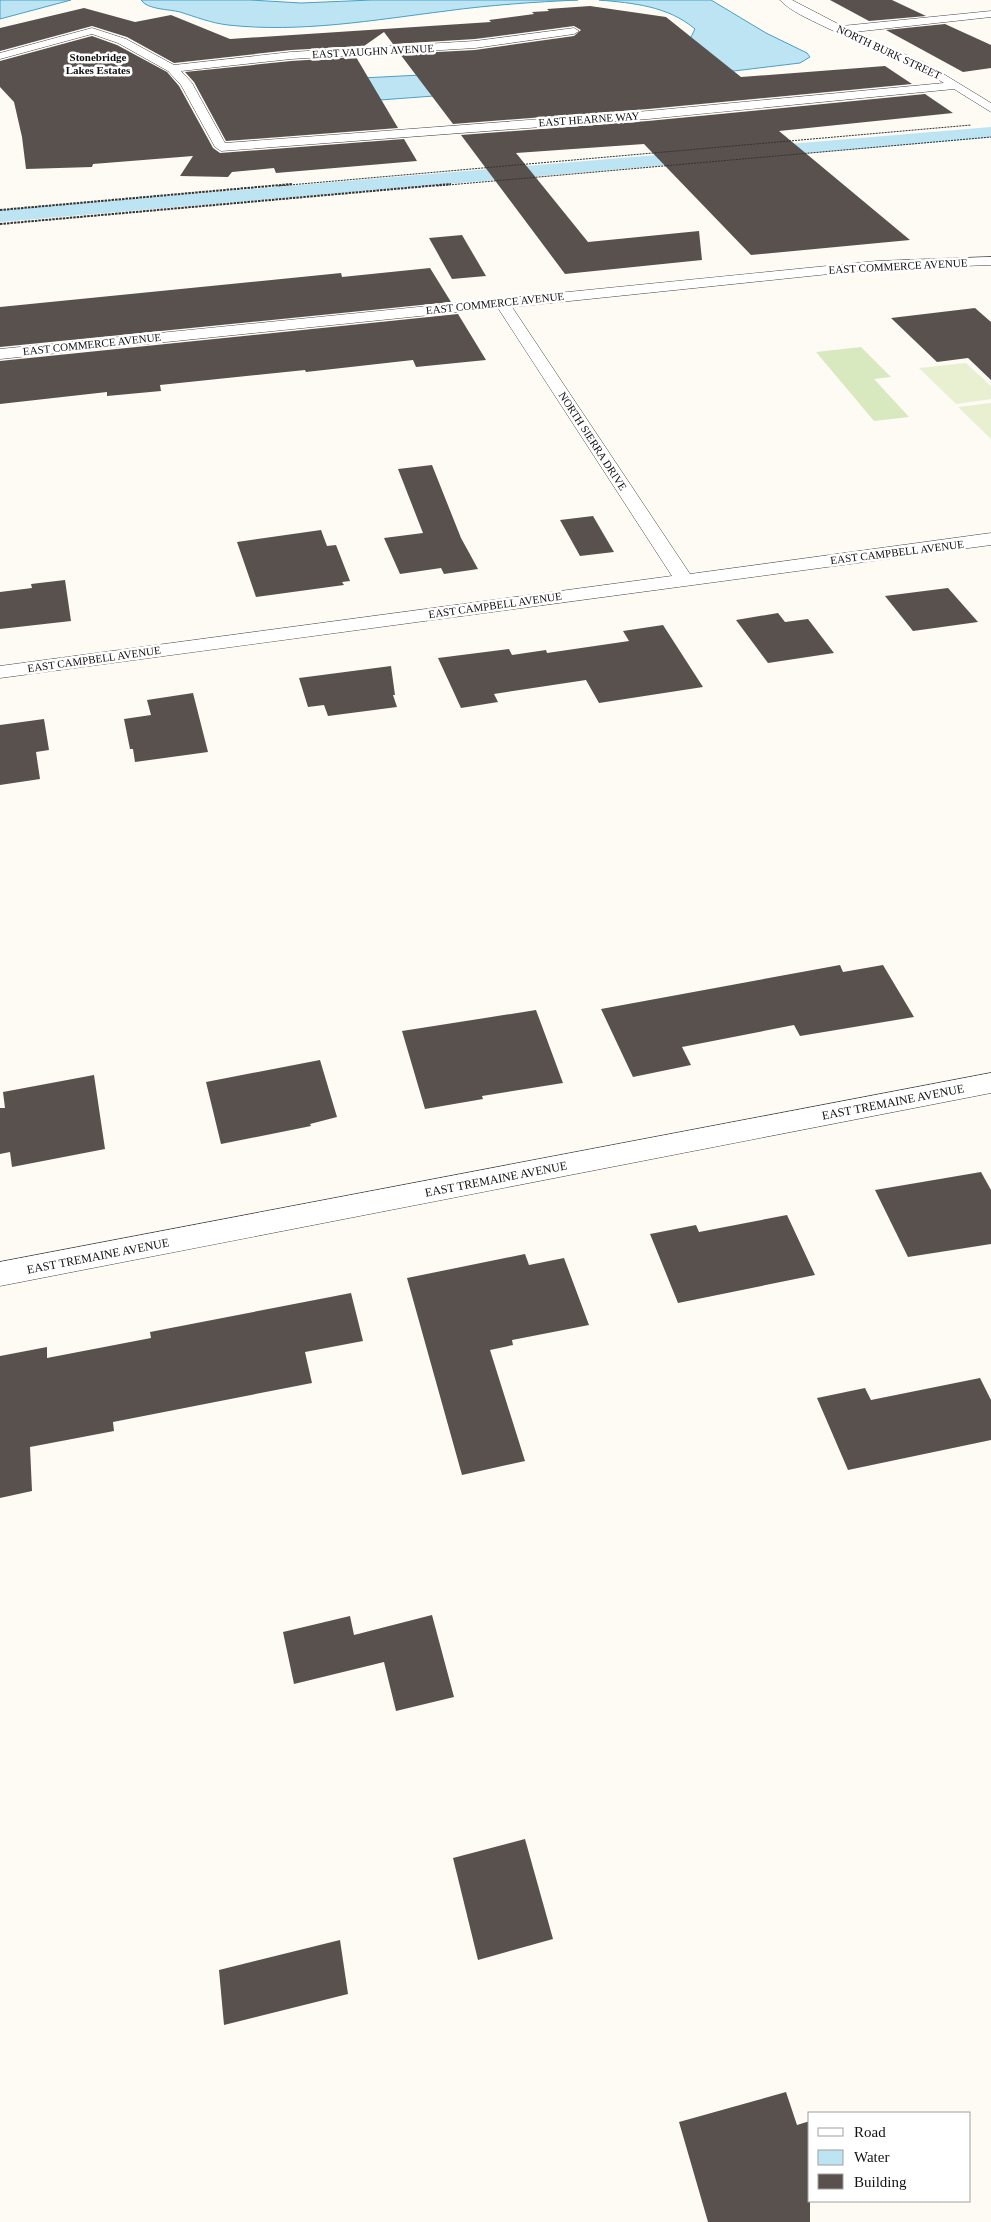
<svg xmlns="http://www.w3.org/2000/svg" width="991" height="2222" viewBox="0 0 991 2222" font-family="'Times New Roman',serif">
<rect width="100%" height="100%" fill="#fefbf5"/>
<path fill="#d8e8bf" d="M861,347l30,30 -17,2 35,38 -35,4 -58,-69z"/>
<g fill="#e8f0d1">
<path d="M966,363l25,23v13l-35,5 -37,-36z"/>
<path d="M991,403v36l-33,-32z"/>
</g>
<g fill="#bce4f3" stroke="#47a0c6">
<path d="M0,0h71l-71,19z"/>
<path d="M141,0h109l51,3 71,-3h206c-43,2 -88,5 -132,11 -72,9 -145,22 -218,14 -17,-2 -32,-8 -48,-13 -11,-3 -32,-2 -39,-12z"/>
<path d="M599,0h112l55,33 41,20 3,4 -10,6 -124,15 -323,24 -51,-21 318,-16 69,-24 6,-12c-27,-23 -62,-26 -96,-29z"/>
</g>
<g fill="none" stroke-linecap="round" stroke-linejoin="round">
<path fill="#bce4f3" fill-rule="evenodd" d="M991,127v10l-2,1 -989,84v-12z"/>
</g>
<g fill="#59514d">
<path d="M830,0h62l34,16 -57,5z"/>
<path d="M590,6l76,11 75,60 144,-11 27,18 -264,25 -195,15 -53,-70 75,-4 99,-14 7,-6 -7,-4 -99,13 -82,5 -9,-12 -20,14 -73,4 -117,13 -47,-26 -35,-11 -92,25v-23l84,-20 51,14 36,-7 59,24 261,-17 -2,-2 45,-6 -2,-2 17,-1 -2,-2z"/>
<path d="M945,24l46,21v23l-28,4 -77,-42z"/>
<path d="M92,36l25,9 50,27 12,14 34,62 7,5 184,-14 13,22 -141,12 -2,-5 -42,4 -4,5 -48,-1 13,-20 -100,8 -1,3 -66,2 -4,-32 -8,-35 -14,-15v-26z"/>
<path d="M356,57l42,71 -172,13 -32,-59 -9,-10 106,-11z"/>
<path d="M925,94l28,19 -174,18 131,109 -159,15 -107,-111 -128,9 72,89 111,-11 3,29 -137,14 -104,-139 187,-14z"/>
<path d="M462,235l24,41 -34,3 -23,-41z"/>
<path d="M430,268l21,34 -451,45v-40l341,-34 1,4z"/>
<path d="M975,308l16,14v58l-23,-22 -31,4 -46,-44z"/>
<path d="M458,314l28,46 -70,7 -3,-7 -107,12 -1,-2 -145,15 1,6 -54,5v-4l-107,12v-43z"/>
<path d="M432,465l29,73 17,31 -34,5 -3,-6 -41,6 -16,-36 39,-5 -25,-64z"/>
<path d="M593,516l21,36 -34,4 -20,-36z"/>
<path d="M321,530l6,16 9,-1 14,36 -8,1 2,3 -88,12 -19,-55z"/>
<path d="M65,580l6,41 -71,8v-37l32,-4 -1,-4z"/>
<path d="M948,588l30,34 -65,9 -28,-35z"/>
<path d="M778,613l7,9 23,-3 26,34 -66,10 -32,-43z"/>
<path d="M663,625l40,62 -104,16 -13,-23 -92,14 4,8 -37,6 -23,-50 71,-9 3,6 34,-5 1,3 82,-12 -6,-10z"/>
<path d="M391,666l4,29h-2l4,12 -69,9 -4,-11 -16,2 -9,-29z"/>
<path d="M193,693l15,59 -73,10 -2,-13h-3l-6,-30 27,-4 -4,-15z"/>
<path d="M44,719l5,31 -13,2 4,27 -40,6v-60z"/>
<path d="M840,965l3,7 40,-7 31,52 -114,19 -6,-11 -112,22 9,18 -58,12 -32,-68z"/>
<path d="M536,1010l27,73 -81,13 1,3 -58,10 -23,-78z"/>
<path d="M320,1060l17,57 -27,7 1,2 -90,18 -15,-62z"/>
<path d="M94,1075l11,74 -93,18 -2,-15 -10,2v-46h5l-2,-16z"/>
<path d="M981,1172l10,18v54l-83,13 -33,-67z"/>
<path d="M787,1215l28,60 -137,28 -28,-69 46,-9 3,7z"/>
<path d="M525,1254l4,11 35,-7 25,67 -77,15 1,5 -23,5 35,111 -63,14 -55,-197z"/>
<path d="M351,1293l12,48 -58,11 7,31 -199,39 1,9 -84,16 2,44 -32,7v-142l47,-9v11l104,-20 -1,-6z"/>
<path d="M980,1378l11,22v40l-143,30 -31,-72 48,-10 6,12z"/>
<path d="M432,1615l22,82 -58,14 -12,-49 -90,22 -11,-52 67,-16 4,19z"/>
<path d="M525,1839l28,100 -75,21 -25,-102z"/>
<path d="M340,1940l8,54 -124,31 -5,-55z"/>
<path d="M786,2092l11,33 13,-4v101h-102l-29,-100z"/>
</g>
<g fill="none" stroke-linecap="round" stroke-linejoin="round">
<defs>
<g id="minor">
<path d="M780,0h12l50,26 149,-15v6l-137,15 73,32 64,39v9l-37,-23 -306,30 -427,32 -6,-4 -34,-62 -13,-14 -50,-28 -26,-9 -92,25v-6l92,-25 34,11 48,26 117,-13 184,-11 99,-13 5,3 -5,3 -99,14 -184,11 -110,12 11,12 33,60 423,-32 296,-28c-38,-23 -82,-38 -121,-57 -14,-7 -33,-15 -43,-26z"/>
<path d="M991,257v8l-114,4 -365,38 178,267 301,-41v12l-991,133v-12l672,-90 -174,-268 -498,51v-10l877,-88z"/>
<path d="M991,1073v20l-991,193v-24z"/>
</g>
</defs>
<use href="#minor" stroke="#444" stroke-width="1"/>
<g stroke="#333" stroke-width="1" stroke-dasharray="2 1" stroke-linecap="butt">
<path d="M278,186l693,-61"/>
<path d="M437,186l554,-49"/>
</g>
<g stroke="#333" stroke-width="2" stroke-dasharray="2.5 1" stroke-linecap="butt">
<path d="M0,210l292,-26"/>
<path d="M0,224l451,-40"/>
</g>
<use href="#minor" fill="#fff" fill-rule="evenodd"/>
</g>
<g text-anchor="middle" stroke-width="5" stroke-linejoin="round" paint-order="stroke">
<g font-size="11" fill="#111" stroke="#fff">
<text transform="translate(373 51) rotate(-3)" y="4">EAST VAUGHN AVENUE</text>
<text transform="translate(889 52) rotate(25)" y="4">NORTH BURK STREET</text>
<text transform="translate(589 119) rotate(-4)" y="4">EAST HEARNE WAY</text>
<text transform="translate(898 266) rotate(-3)" y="4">EAST COMMERCE AVENUE</text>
<text transform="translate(495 303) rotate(-6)" y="4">EAST COMMERCE AVENUE</text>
<text transform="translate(92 344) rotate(-6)" y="4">EAST COMMERCE AVENUE</text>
<text transform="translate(593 441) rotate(57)" y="4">NORTH SIERRA DRIVE</text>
<text transform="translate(897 552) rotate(-7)" y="4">EAST CAMPBELL AVENUE</text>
<text transform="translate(495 605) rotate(-8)" y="4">EAST CAMPBELL AVENUE</text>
<text transform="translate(94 659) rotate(-8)" y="4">EAST CAMPBELL AVENUE</text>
</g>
<g font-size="11" font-weight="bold" fill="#111" stroke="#fff">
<text x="98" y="61">Stonebridge<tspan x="98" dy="13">Lakes Estates</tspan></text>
</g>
<g font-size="12" fill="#111" stroke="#fff">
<text transform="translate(893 1102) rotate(-11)" y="4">EAST TREMAINE AVENUE</text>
<text transform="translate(496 1179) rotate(-11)" y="4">EAST TREMAINE AVENUE</text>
<text transform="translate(98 1256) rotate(-11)" y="4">EAST TREMAINE AVENUE</text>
</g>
</g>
<rect x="808" y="2112" width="162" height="90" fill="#ffffff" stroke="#a0a0a0"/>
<rect x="818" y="2128" width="25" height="8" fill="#ffffff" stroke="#a0a0a0"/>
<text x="854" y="2137" font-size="15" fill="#111111">Road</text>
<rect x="818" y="2150" width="25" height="15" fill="#bce4f3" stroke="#a0a0a0"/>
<text x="854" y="2162" font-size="15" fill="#111111">Water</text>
<rect x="818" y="2174" width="25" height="15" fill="#59514d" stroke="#a0a0a0"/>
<text x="854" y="2187" font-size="15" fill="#111111">Building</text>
</svg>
